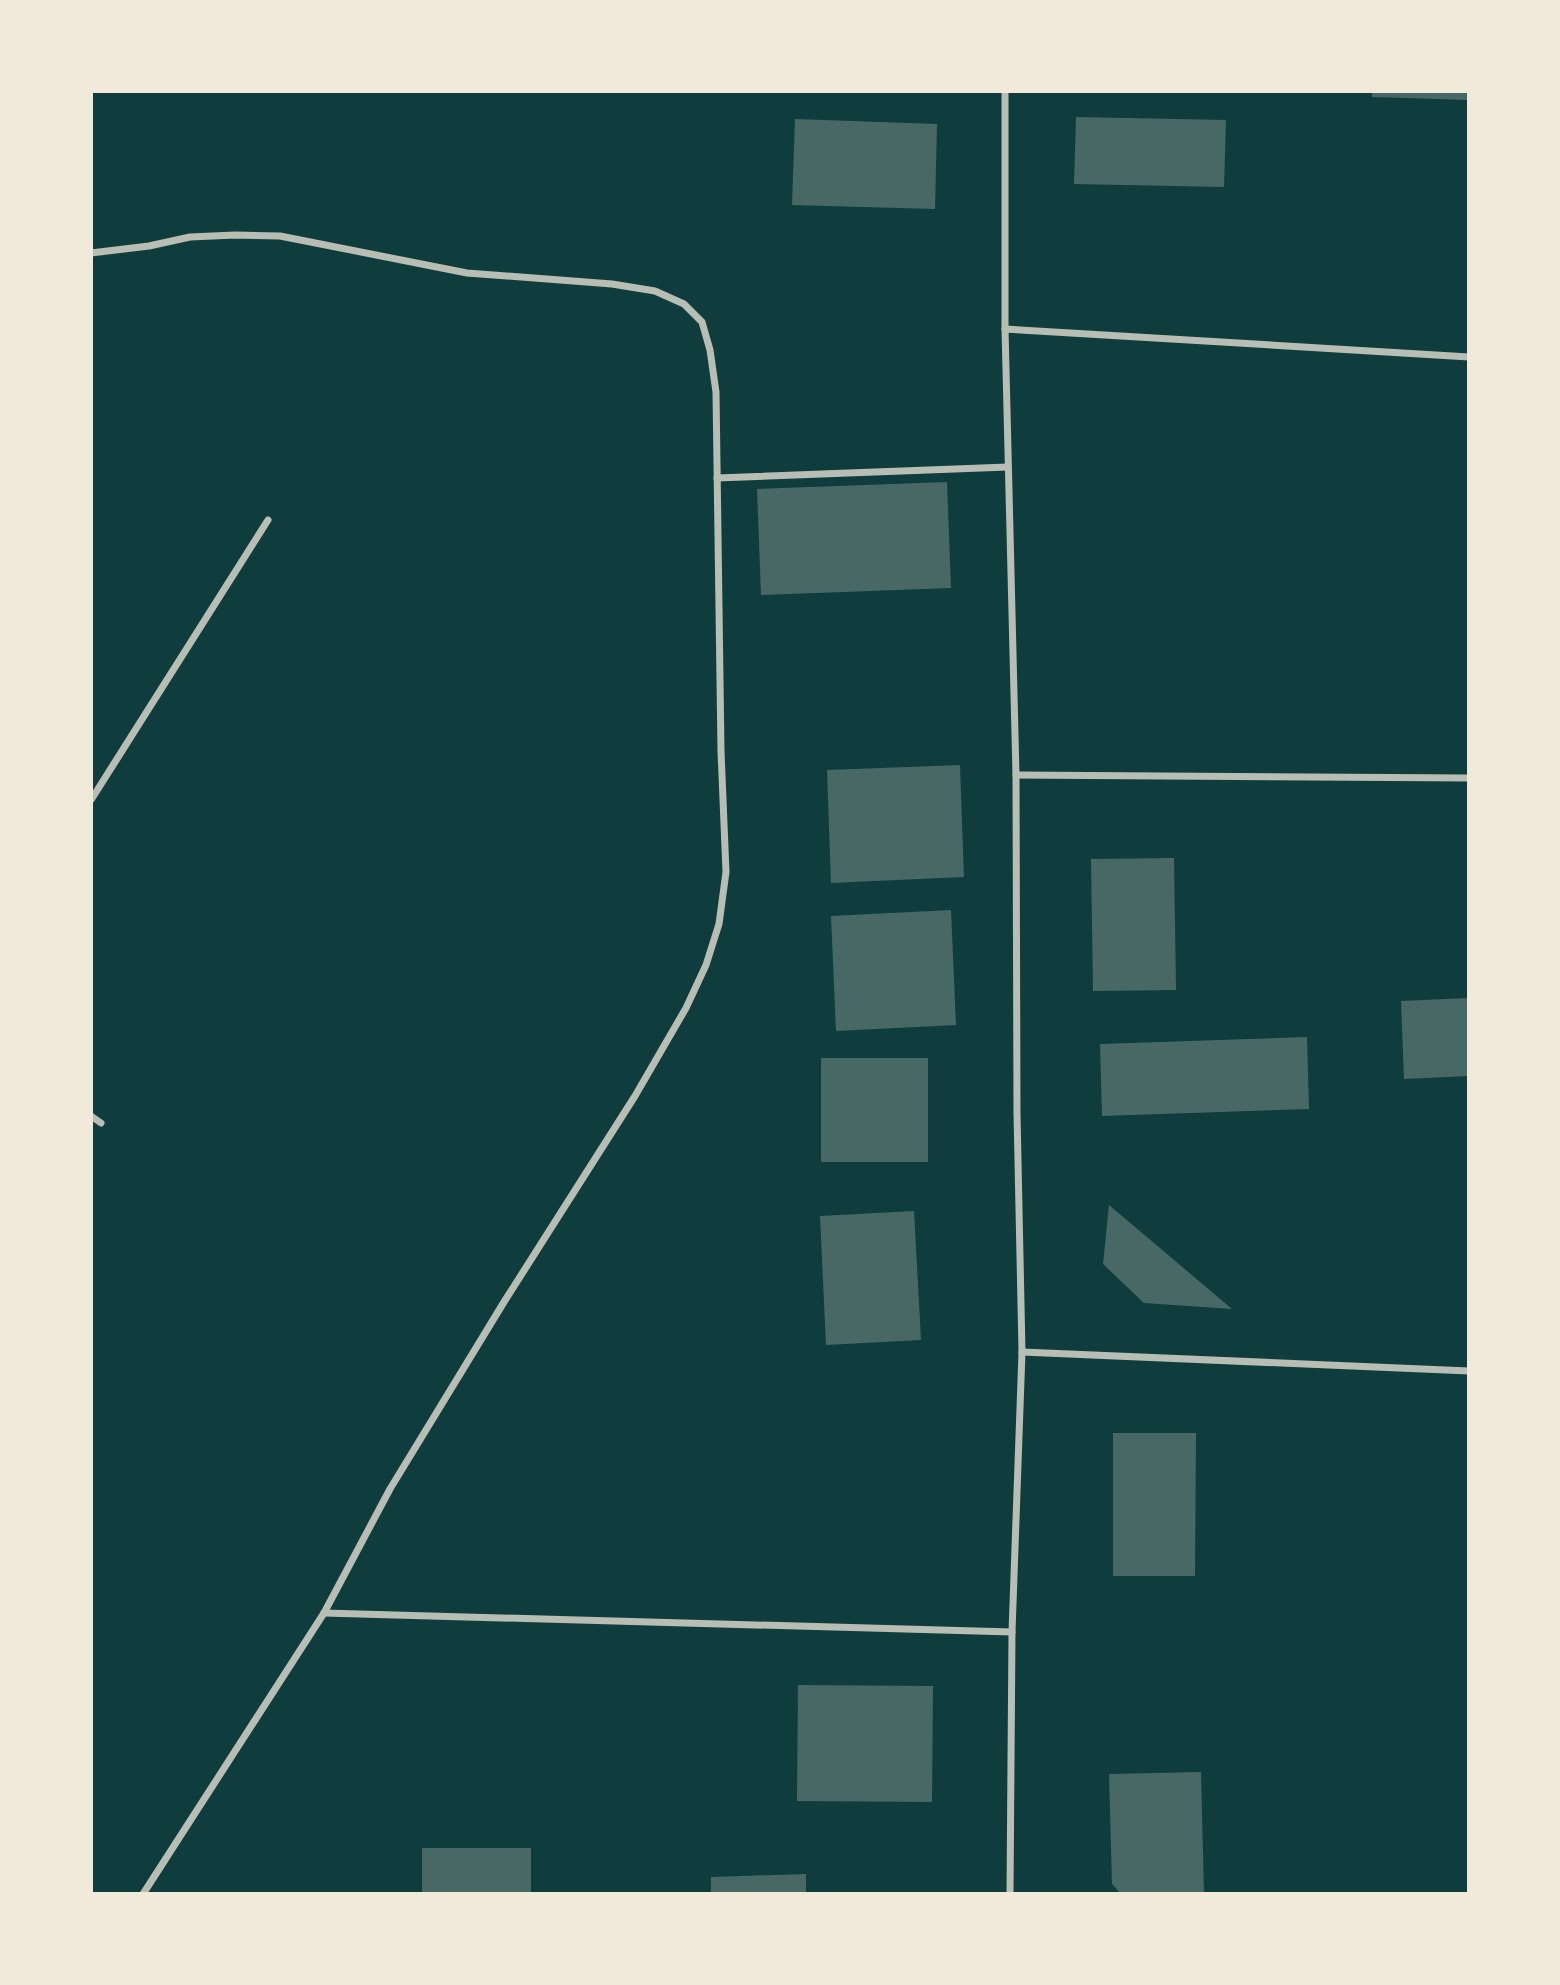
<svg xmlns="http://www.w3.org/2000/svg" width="1560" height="1985" viewBox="0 0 1560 1985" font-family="'DejaVu Sans',sans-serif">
<rect width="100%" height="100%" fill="#0f3d3e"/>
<g fill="#486865">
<path d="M1372,91h97v9l-97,-3z"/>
<path d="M1076,117l150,3 -2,67 -150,-3z"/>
<path d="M795,119l142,5 -2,85 -143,-4z"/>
<path d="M947,482l4,106 -190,7 -4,-106z"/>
<path d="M960,765l4,112 -133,6 -4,-113z"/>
<path d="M1174,858l2,132 -83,1 -2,-132z"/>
<path d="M951,910l5,115 -120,6 -5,-115z"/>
<path d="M1469,998v78l-65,3 -3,-78z"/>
<path d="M1307,1037l2,72 -207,7 -2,-72z"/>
<rect x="821" y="1058" width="107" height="104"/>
<path d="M1109,1205l123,104 -88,-6 -41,-39z"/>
<path d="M914,1211l7,129 -95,5 -6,-129z"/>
<path d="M1113,1433h83l-1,143h-82z"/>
<path d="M798,1685l135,1 -1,116 -135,-1z"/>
<path d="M1201,1772l3,122h-83l-9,-10 -3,-110z"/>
<rect x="422" y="1848" width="109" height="46"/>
<path d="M806,1874v20h-95v-17z"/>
</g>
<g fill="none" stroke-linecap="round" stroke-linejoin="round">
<g stroke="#b8beb3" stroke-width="7">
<path d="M1005,91v238l11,446 1,338 5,239 -10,280 -2,262"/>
<path d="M91,253l58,-7 41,-9 45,-2 45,1 187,37 145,11 43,7 29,13 18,18 8,28 6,42 5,359 5,121 -7,52 -13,41 -20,43 -51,88 -131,206 -114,187 -66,124 -181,281"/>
<path d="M1005,329l464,28"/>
<path d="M717,478l291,-11"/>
<path d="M1016,775l453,3"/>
<path d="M91,800l177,-280"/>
<path d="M91,1116l10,7"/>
<path d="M1022,1352l447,19"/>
<path d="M324,1613l688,19"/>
</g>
</g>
<rect width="1560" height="1985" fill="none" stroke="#f1e9da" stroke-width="186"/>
</svg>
